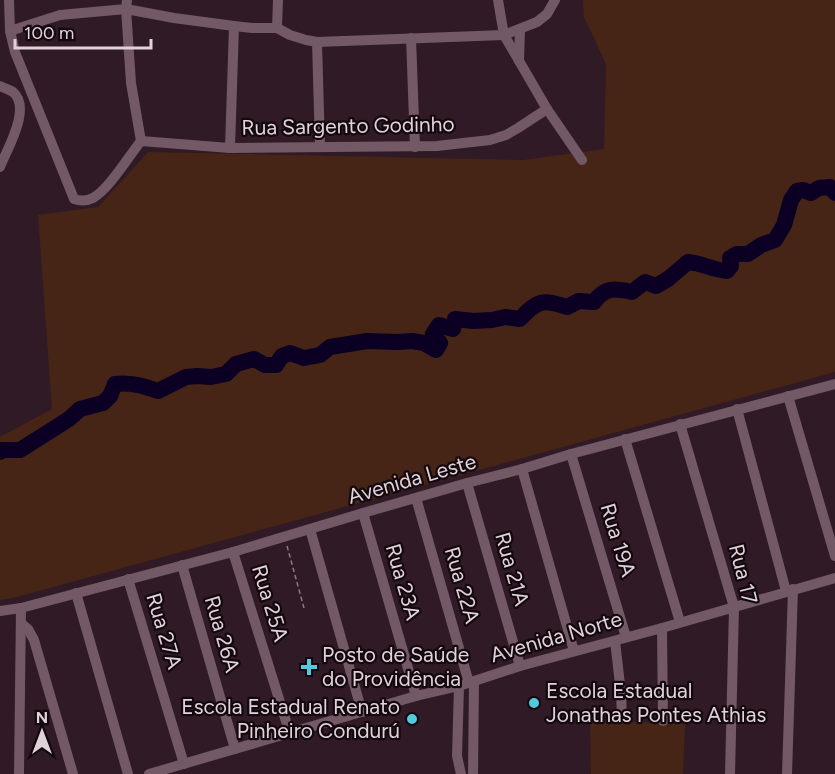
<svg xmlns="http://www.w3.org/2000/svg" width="835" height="774" viewBox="0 0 835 774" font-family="Figtree,sans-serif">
<rect width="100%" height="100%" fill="#301a25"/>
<g fill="#472516">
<path d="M583,0h252v372l-818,225 -17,3v-163l52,-28 -14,-194 60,-8 50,-55 375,8 81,-11 2,-85 -22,-47z"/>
<path d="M590,720l95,4 -2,50h-92z"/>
</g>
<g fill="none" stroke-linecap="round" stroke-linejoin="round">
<path stroke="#0b0023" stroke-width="16" d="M0,452l2,-2h18l49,-31 11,-10 23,-6 7,-7 5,-12c16,-2 28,2 43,7l28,-14 11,-1 14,1 15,-3 10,-10 18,-5 11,6h11l6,-9 8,-3 14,5 16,-3 10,-8 37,-6 31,1 14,-1 12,2 12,7 4,-7 -7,-9 6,-9 14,4 2,-10 18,2 19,-1 13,-3 15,2c17,-19 23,-20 47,-12l12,-6 15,1c11,-15 20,-14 38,-10l13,-10 11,4 12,-7 20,-17c14,1 25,8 39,9l4,-5 -1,-8 7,-4h11l13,-9 14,-5 9,-15 7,-25 6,-9 6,-1 8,3 8,-5 11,-1 5,6"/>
<path stroke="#8c7982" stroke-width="1.5" stroke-dasharray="4.5 3" stroke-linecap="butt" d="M287,546l17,62"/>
<g stroke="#735865" stroke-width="10">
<path d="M9,0l1,31 5,21 59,147c6,2 13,2 19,-1 16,-9 36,-42 48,-57"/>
<path d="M127,0l-1,9 5,74 10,58"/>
<path d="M498,0l6,35 43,74 35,51"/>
<path d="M277,28l1,-28"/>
<path d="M10,31l50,-16 66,-6 48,9 60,8 18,2h25l13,7 16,5 11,2 187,-7 33,-13 10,-8 8,-14"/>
<path d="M411,38l4,109"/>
<path d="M317,42l3,105"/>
<path d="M519,61l1,-32"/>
<path d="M0,86c4,2 10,4 13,6 19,16 -6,57 -13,75"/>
<path d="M141,141l89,7 207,-2 53,-6 16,-5 12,-7 29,-19"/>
<path d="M230,148l4,-122"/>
<path d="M788,396l47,160"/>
<path d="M737,409l49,182"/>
<path d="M680,424l54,183 -4,167"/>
<path d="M625,439l55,183"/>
<path d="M571,454l55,183"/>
<path d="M522,469l52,182"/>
<path d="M467,483l53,183"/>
<path d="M416,498l53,185"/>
<path d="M363,513l53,183"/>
<path d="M310,529l52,183"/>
<path d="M233,552l57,182"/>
<path d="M182,565l53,184"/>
<path d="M128,579l56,185"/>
<path d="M76,593l52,181"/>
<path d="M0,611l21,-3 212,-56 130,-39 104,-30 55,-14 49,-15 264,-70"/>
<path d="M22,624l6,5 6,11 39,134"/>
<path d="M662,628l1,93"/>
<path d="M615,641l6,52 1,25"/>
<path d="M459,686l-2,70 4,18"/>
<path d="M19,774l2,-166"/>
<path d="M149,774l267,-78 43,-10 61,-20 142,-38 173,-50"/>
<path d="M473,774l1,-93"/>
<path d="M787,774l6,-185"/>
</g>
</g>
<g fill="#53cadc" stroke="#12080d" stroke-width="2">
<path d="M306 658h6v6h6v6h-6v6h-6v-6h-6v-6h6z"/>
<circle cx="534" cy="703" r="6"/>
<circle cx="412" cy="719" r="6"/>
</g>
<g text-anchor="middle" stroke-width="4.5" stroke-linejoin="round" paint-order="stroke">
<g font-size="21" fill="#e1d1d8" stroke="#12080d">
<text transform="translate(348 126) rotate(-1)" y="7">Rua Sargento Godinho</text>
<text transform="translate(412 479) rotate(-16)" y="7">Avenida Leste</text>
<text transform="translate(618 540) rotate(73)" y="7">Rua 19A</text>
<text transform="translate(512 569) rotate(74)" y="7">Rua 21A</text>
<text transform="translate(743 574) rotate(76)" y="7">Rua 17</text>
<text transform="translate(403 582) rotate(74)" y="7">Rua 23A</text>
<text transform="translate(462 585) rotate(74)" y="7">Rua 22A</text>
<text transform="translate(270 603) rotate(73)" y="7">Rua 25A</text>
<text transform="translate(164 631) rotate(73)" y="7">Rua 27A</text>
<text transform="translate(222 634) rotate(74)" y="7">Rua 26A</text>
<text transform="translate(556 637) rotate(-16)" y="7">Avenida Norte</text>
</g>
<g font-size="21" fill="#e1d1d8" stroke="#12080d" text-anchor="start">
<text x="322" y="662">Posto de Saúde<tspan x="322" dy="24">do Providência</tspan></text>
<text x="546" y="698">Escola Estadual<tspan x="546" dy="24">Jonathas Pontes Athias</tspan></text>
<text x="400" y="714" text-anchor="end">Escola Estadual Renato<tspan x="400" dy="24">Pinheiro Condurú</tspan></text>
</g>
</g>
<g transform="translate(42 732)" stroke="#12080d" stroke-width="4.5" paint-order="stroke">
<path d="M0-4.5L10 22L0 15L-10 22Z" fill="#e1d1d8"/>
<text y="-9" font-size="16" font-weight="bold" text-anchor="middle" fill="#e1d1d8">N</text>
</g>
<path d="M15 39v9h136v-9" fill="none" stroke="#e1d1d8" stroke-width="3"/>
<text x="24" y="39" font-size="18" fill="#e1d1d8" stroke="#12080d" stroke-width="4.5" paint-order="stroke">100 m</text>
</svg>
